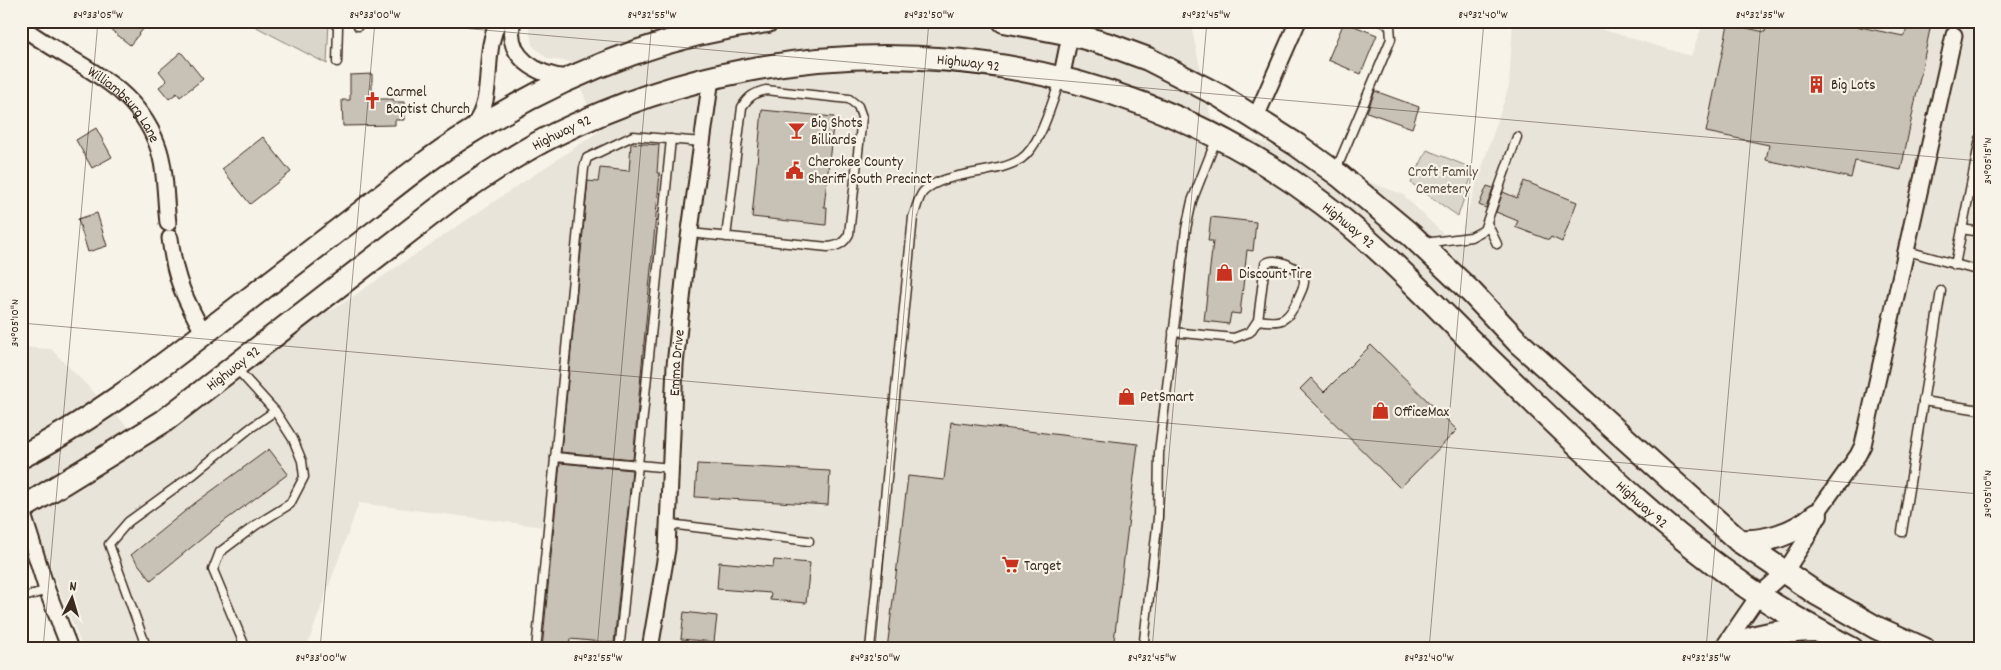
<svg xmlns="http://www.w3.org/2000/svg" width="2001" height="670" viewBox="0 0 2001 670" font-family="Dekko,sans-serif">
<rect width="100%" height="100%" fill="#f7f3e8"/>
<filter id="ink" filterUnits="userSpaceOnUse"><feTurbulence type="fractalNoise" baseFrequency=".02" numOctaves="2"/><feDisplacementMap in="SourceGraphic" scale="10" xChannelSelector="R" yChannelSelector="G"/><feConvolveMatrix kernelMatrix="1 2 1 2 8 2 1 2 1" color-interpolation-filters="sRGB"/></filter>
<g filter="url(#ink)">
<path fill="#e9e4d9" d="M531,21h659l21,96 29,17 162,60 54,52 53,-160 4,-65h61l117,35 13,-35h276v628h-1448l13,-122 -186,-24 -53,146h-223l-56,-139 -6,1v-164l30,2 81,82 155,-105 47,-17 264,-177 -27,-70 -23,-3 -16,-14 -3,-19z"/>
<g fill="#dbd6cb" stroke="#8b8074">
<path d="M245,21h84l-2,43z"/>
<path d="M1427,150l47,19 -16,47 -47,-33z"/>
</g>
<g fill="#c8c1b6" stroke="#3b2a1e">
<path d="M100,21h35l9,7 -14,17z"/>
<path d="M1767,21h80l-1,3 57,12 10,-15h14l4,3 -30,146 -46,-9 -4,17 -85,-18 3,-15 -63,-13 22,-108 37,8z"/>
<path d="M1344,22l33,13 -16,39 -33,-14z"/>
<path d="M181,52l22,27 -23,18 -3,-4 -8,6 -10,-12 8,-6 -8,-10z"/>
<path d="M372,74v25h21l1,3h10v18h-9v5l-52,1 -1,-26h8v-25z"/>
<path d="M1375,91l44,16 -7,21 -45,-16z"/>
<path d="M762,110l72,7 -10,90h3l-1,18 -74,-8z"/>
<path d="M96,128l16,29 -20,11 -16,-28z"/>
<path d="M263,137l28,35 -41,32 -28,-35z"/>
<path d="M631,143l28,2 -2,28h3l-27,286 -72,-7 27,-271 10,1 2,-14 29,3z"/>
<path d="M1524,181l53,21 -15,40 -11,-5 -2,3 -34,-13 3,-6 -22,-9 7,-20 14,6z"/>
<path d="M1487,186l6,2 -7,20 -7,-3z"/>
<path d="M97,213l10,33 -19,6 -10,-33z"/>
<path d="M1211,217l45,5 -3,29 -6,-1 -7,64 -9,-1 -2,11 -25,-3 9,-80h-5z"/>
<path d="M1371,345l86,85 -57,58 -100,-99 11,-11 13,14z"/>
<path d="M951,422l187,22 -25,205h-226l21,-173 36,4z"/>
<path d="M269,449l19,25 -73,54 -64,52 -20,-25 64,-52z"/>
<path d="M560,463l72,7 -18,173 -44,-4 -1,10h-27z"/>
<path d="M697,464l133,7 -2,34 -133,-8z"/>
<path d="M774,560l36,3 -4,40 -36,-3 1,-7 -54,-4 2,-27 54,5z"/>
<path d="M684,612l33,4 -3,26 -33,-3z"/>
</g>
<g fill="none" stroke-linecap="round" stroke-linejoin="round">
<defs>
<g id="lane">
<path d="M332,21l6,6 -1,35"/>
<path d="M358,26v-5"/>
<path d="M1336,170l55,-131 -1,-13 -9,-5"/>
<path d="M1487,223l10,21"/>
<path d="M1962,229l18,3"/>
<path d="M690,233l138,14c11,-1 16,-4 21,-13l13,-117 -4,-11 -9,-7 -83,-9c-12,3 -18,7 -24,17l-16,130"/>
<path d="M1424,243l47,-6 13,-7 33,-93"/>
<path d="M1907,251l73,20"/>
<path d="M1955,265l25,-126"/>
<path d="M1173,332l61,6 16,-6 8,-12 7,-56c9,-9 37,4 39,16 1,6 -4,13 -6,19 -10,22 -16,25 -40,21"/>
<path d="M236,368l39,43 18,28 9,22 2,16 -14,27 -34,21 -36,27 -7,18 33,79"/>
<path d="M1923,401l57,9"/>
<path d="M555,457l116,11"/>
<path d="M669,524l140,17"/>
<path d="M1902,532l39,-241"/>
<path d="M21,598l26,-8"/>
<path d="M147,649l-38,-105 19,-22 66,-48 55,-45 26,-18"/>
<path d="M536,649l48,-481 3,-10 46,-22 69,6"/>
<path d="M618,649l2,-7 51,-503"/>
<path d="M870,649l43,-432c3,-7 5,-19 10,-25 21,-22 72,-16 98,-33 20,-14 30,-55 39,-78"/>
<path d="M1143,649l15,-131 1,-65 27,-224 6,-28 24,-61"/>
</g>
<g id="street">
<path d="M513,21c-9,36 25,55 56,57"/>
<path id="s1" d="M21,26c49,39 111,52 136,118 9,23 8,54 11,79"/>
<path d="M1061,79l12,-58"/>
<path d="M1255,119l43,-98"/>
<path d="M471,129c27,-30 9,-74 28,-108"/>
<path d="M170,238c5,42 14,59 34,96"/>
<path d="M21,508l26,82 23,59"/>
<path id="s2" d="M650,649l17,-100 8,-184 12,-113 24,-174"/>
<path d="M1722,649l37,-54 26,-23 23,-36 13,-29 37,-52 5,-10 91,-410"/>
</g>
<g id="primary">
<path d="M1004,21l67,13 39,11 38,14 72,37 77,49 43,31 72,60 59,56 47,50 221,199 78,53 60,34 47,21"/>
<path d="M21,457c68,-35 128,-81 189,-128 51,-39 102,-79 153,-118 34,-27 69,-55 106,-78 91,-57 191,-98 298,-112"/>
<path id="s3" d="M21,509l143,-88 288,-223c33,-23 67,-46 104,-64 247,-122 545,-99 766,69 59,44 109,99 161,150 88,85 175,175 277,243 29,19 60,36 92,53"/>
<path d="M1739,541c28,2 56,-8 77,-26"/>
<path d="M1727,649c28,-16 58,-18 89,-19"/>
</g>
</defs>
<use href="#lane" stroke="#3b2a1e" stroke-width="11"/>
<use href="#street" stroke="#3b2a1e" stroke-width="19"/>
<use href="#primary" stroke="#3b2a1e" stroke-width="26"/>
<use href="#lane" stroke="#f7f3e8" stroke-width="8"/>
<use href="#street" stroke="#f7f3e8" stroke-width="15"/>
<use href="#primary" stroke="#f7f3e8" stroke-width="22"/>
</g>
</g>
<path fill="none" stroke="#3b2a1e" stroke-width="1" stroke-opacity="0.45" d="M381,21l1599,140M21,323l1959,171M43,649l55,-628M320,649l55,-628M597,649l55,-628M875,649l54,-628M1152,649l55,-628M1429,649l55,-628M1706,649l55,-628"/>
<defs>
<symbol id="building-bare" viewBox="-9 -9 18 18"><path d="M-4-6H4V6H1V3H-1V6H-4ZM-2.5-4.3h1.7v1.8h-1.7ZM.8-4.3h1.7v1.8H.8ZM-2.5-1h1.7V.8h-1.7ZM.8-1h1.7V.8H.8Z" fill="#c8321e" stroke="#f7f3e8" stroke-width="2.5" paint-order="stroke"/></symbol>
<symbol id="church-bare" viewBox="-9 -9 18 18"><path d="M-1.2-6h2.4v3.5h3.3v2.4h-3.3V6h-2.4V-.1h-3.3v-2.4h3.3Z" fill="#c8321e" stroke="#f7f3e8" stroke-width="2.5" paint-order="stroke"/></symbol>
<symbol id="bar-bare" viewBox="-9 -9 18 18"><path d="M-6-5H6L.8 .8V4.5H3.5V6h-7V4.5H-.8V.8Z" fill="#c8321e" stroke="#f7f3e8" stroke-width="2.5" paint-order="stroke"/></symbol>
<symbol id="civic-bare" viewBox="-9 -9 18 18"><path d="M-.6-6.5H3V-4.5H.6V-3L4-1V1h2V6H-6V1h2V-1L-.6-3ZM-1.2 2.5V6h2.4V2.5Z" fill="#c8321e" stroke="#f7f3e8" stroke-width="2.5" paint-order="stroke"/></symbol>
<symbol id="shop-bare" viewBox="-9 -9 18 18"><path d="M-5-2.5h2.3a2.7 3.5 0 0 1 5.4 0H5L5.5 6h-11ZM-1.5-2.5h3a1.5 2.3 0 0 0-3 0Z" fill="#c8321e" stroke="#f7f3e8" stroke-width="2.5" paint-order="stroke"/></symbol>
<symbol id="supermarket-bare" viewBox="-9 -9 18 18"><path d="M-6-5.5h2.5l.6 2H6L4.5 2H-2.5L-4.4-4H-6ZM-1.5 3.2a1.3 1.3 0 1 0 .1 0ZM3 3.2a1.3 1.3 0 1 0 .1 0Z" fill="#c8321e" stroke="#f7f3e8" stroke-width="2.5" paint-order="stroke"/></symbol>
</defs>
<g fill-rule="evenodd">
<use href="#building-bare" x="1804" y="72" width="25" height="25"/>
<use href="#church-bare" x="360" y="88" width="25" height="25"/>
<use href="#bar-bare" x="784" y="118" width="25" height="25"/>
<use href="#civic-bare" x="782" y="158" width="25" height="25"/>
<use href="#shop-bare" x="1212" y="260" width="25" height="25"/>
<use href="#shop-bare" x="1114" y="384" width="25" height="25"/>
<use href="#shop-bare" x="1368" y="398" width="25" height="25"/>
<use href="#supermarket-bare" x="998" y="552" width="25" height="25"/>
</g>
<g text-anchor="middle" stroke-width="4.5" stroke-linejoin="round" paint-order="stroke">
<g font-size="15" fill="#3b2a1e" stroke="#f7f3e8">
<text dy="5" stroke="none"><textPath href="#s3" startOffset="1079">Highway 92</textPath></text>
<text dy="5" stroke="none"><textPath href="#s1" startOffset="131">Williambsurg Lane</textPath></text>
<text dy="5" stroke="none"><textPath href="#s3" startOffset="660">Highway 92</textPath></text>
<text dy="5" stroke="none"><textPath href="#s3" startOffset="1499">Highway 92</textPath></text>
<text dy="5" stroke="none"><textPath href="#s2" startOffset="288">Emma Drive</textPath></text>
<text dy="5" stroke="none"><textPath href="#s3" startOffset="255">Highway 92</textPath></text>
<text dy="5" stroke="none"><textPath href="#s3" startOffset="1904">Highway 92</textPath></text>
</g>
<g font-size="15" fill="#3b2a1e" stroke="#f7f3e8" text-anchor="start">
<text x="1831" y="89">Big Lots</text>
<text x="386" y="96">Carmel<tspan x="386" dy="17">Baptist Church</tspan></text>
<text x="811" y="127">Big Shots<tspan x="811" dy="17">Billiards</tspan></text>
<text x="808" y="166">Cherokee County<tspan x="808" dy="17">Sheriff South Precinct</tspan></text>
<text x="1239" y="278">Discount Tire</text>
<text x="1140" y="401">PetSmart</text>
<text x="1394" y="416">OfficeMax</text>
<text x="1024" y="570">Target</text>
</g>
<g font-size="15" fill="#5b4c41" stroke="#f7f3e8">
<text x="1443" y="176">Croft Family<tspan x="1443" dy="17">Cemetery</tspan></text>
</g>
</g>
<rect width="2001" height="670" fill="none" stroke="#f7f3e8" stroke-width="55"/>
<g transform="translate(72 598) rotate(5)" stroke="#f7f3e8" stroke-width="4" paint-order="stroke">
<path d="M0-4L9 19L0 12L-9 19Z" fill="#3b2a1e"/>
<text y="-8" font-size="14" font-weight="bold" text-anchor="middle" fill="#3b2a1e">N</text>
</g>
<rect x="28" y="28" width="1946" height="614" fill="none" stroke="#3b2a1e" stroke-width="2"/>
<g font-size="12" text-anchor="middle" fill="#3b2a1e">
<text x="98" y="18">84°33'05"W</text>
<text x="375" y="18">84°33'00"W</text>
<text x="652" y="18">84°32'55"W</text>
<text x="929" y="18">84°32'50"W</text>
<text x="1206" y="18">84°32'45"W</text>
<text x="1483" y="18">84°32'40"W</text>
<text x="1760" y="18">84°32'35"W</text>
<text transform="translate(1987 161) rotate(-90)" y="4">34°05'15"N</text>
<text transform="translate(14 323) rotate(-90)" y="4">34°05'10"N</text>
<text transform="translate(1987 494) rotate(-90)" y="4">34°05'10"N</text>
<text x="321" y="661">84°33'00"W</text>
<text x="598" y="661">84°32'55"W</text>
<text x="875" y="661">84°32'50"W</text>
<text x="1152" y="661">84°32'45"W</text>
<text x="1429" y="661">84°32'40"W</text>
<text x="1706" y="661">84°32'35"W</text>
</g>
</svg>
